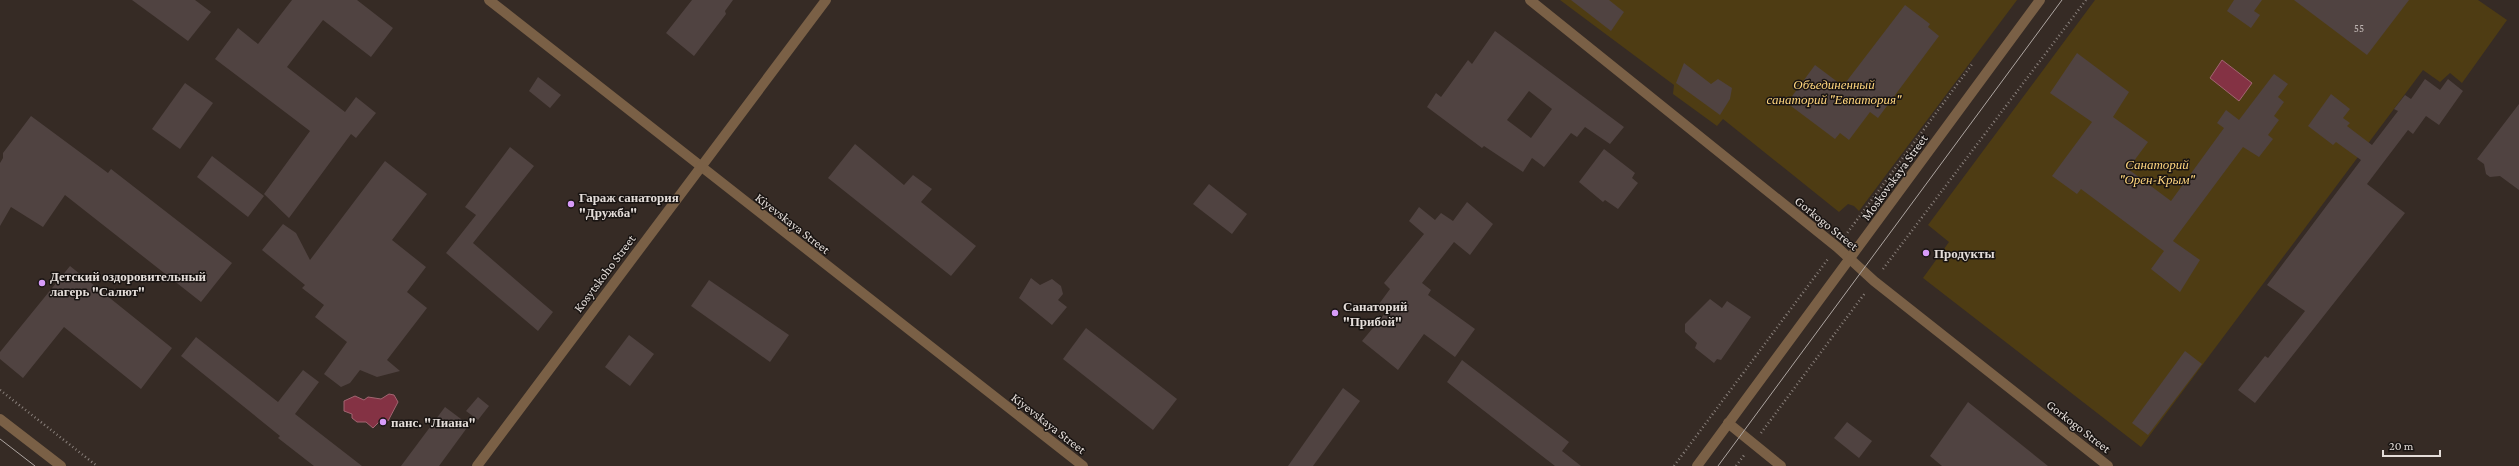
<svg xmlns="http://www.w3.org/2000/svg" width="2519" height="466" viewBox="0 0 2519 466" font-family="'Crimson Pro',serif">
<rect width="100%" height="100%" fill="#362b25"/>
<g fill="#4e3c13">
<path d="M1560,0h457l-158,211 -5,-5 -6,-2 -9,8 -116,-93 -6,7 -44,-32 1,-9z"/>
<path d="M2095,0h383l29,20 -45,63 -12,-10 -10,9 -17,-12 -282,377 -218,-169 26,-36 -21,-17z"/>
</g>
<g fill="#843244" stroke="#a16571">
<path d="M2222,60l30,23 -13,18 -29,-23z"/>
<path d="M389,394l5,1 4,7 -10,19h-8l-7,7 -7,-6h-9l-5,-4v-4l-8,-3v-10l11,-5 9,4 4,-3 13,2z"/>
</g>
<g fill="#504341" fill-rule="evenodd">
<path d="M132,0h63l16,12 -23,29z"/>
<path d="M292,0h65l36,28 -22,29 -48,-37 -36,47 58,45 11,-15 20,16 -20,25 -5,-4 -62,84 -25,-24 46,-63 -95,-72 23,-31 20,16z"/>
<path d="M692,0h41l-8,11 1,3 -32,42 -28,-23z"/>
<path d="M1571,0h38l15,12 -13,19z"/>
<path d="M2234,0h28l-8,11 6,4 -9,13 -24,-17z"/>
<path d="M2294,0h115l-42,55z"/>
<path d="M1905,5l25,19 -2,3 11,9 -61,82 -8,-6 -21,28 -9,-7 -5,6 -48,-36 28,-38 28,21z"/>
<path d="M1495,31l129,96 -14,17 -25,-17 -8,10 -6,-4 -27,34 -12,-9 -9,14 -39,-26 -2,2 -55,-41 9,-14 5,4 27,-37 4,4zM1529,91l23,18 -21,29 -24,-18z"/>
<path d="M2077,53l52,39 -16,25 35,25 -20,27 43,32 53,-73 -7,-5 9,-13 13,10 35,-46 14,10 -10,13 6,5 -10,14 5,4 -11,15 5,4 -14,18 -16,-10 -70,94 27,19 -20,32 -29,-23 13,-18 -83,-62 -4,5 -25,-18 40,-54 -42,-29z"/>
<path d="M1684,63l27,21 7,-5 14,9 -2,11 -10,16 -44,-32z"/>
<path d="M538,77l23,18 -11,13 -21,-17z"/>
<path d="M2425,79l15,11 8,-11 15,12 -24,34 -13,-9 -13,18 -5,-4 -41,54 38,29 -150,190 -17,-13 27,-34 3,2 37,-47 -38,-26 94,-125 -25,-18 -3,3 -25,-19 23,-32 19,15 -7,9 7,5 -3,3 25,19 26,-34 -4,-2 11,-14 6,4z"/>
<path d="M185,83l28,20 -33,46 -28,-20z"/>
<path d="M2519,104v86l-19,-14 -10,1 -4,-3 -2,-10 -7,-5z"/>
<path d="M31,116l77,57 3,-4 121,94 -31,39 -136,-107 -22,32 -32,-20 -11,19v-63l3,-5v-5z"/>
<path d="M855,144l49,41 9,-10 19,14 -11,13 55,44 -25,30 -123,-98z"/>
<path d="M510,147l24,19 -61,77 80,69 -15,19 -92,-78 30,-38 -11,-8z"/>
<path d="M1604,149l31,24 -3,5 6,5 -20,26 -13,-9 -2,2 -24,-20z"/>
<path d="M212,156l52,40 -16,21 -51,-40z"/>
<path d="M385,161l42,33 -35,46 34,27 -19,25 20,16 -40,52 13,11 -23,6 -17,-7 -10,13 -9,4 -17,-13 23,-32 -32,-25 9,-12 -22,-17 3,-3 -43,-35 21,-26 13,9 14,27z"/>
<path d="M1209,184l38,30 -15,20 -39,-30z"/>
<path d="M1467,202l26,22 -23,31 -16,-13 -32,41 9,7 -3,5 47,34 -20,28 -31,-23 -26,36 -36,-29 25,-30 -8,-7 11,-15 -6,-6 40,-49 -15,-13 10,-14 16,13 6,-7 12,8z"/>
<path d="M70,266l102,82 -31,41 -77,-62 -41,51 -23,-19v-7z"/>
<path d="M1031,278l9,7 12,-6 9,7 2,8 -5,6 9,7 -15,18 -33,-27z"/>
<path d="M709,280l80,55 -19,27 -79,-56z"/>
<path d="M1710,299l12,9 5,-7 24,16 -30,43 -4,-1 -3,4 -19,-15 2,-5 -12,-11v-8z"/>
<path d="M1086,328l91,71 -24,31 -90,-71z"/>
<path d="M629,335l25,19 -24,32 -25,-19z"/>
<path d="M196,337l82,65 25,-32 16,12 -24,32 67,52h-48l-36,-28 2,-2 -99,-80z"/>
<path d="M2185,351l17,13 -54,71 -16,-12z"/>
<path d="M1462,360l107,82 -7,9 19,15h-26l-108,-84z"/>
<path d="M1343,388l17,13 -47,65h-25z"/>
<path d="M478,397l11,9 -11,14 -12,-9z"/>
<path d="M1968,402l80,64h-106l-12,-10z"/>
<path d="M445,407l24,18 -30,41h-38z"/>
<path d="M1847,422l25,19 -13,17 -25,-20z"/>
</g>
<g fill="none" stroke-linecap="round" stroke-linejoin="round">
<g stroke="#8a817c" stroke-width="2.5" stroke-dasharray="1 3" stroke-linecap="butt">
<path d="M1845,236l128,-173"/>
<path d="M1883,269l203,-269"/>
<path d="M0,390l97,76"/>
<path d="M1761,433l104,-140"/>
<path d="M1674,466l154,-207"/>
<path d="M1736,466l9,-12"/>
</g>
<g stroke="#7a6046" stroke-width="10">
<path d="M489,0l594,466"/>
<path d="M1530,0l307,247 37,34 234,185"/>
<path d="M0,419l61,47"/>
<path d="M1728,423l53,43"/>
<path d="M477,466l349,-466"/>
<path d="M1697,466l343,-466"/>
</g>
<g stroke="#aea6a2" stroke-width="1">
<path d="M0,439l35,27"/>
<path d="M1718,466l344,-466"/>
</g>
</g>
<g fill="#d79bf9" stroke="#191412" stroke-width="1.5">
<circle cx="571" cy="204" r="4"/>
<circle cx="1926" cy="253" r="4"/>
<circle cx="42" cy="283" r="4"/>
<circle cx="1335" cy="313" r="4"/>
<circle cx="383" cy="422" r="4"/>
</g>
<g text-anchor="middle" stroke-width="3" stroke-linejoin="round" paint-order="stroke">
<g font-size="11" fill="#bfb6b3">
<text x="2359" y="32">55</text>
</g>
<g font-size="13" font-style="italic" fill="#fed57e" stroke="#191412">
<text x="1834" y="89">Объединенный<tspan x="1834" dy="15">санаторий "Евпатория"</tspan></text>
<text x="2157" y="169">Санаторий<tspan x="2157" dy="15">"Орен-Крым"</tspan></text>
</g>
<g font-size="13" fill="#e4ddd9" stroke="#191412">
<text transform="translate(1894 177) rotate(-54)" y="5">Moskovskaya Street</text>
<text transform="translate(793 223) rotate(38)" y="5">Kiyevskaya Street</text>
<text transform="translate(1827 223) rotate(39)" y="5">Gorkogo Street</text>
<text transform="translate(604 273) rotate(-53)" y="5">Kosytskoho Street</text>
<text transform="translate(1049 423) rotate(38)" y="5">Kiyevskaya Street</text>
<text transform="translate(2079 426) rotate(38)" y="5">Gorkogo Street</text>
</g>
<g font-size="13" font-weight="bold" fill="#e4ddd9" stroke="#191412" text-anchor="start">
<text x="579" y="202">Гараж санатория<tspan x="579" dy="15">"Дружба"</tspan></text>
<text x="1934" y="258">Продукты</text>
<text x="50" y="281">Детский оздоровительный<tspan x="50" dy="15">лагерь "Салют"</tspan></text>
<text x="1343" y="311">Санаторий<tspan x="1343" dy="15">"Прибой"</tspan></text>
<text x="391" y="427">панс. "Лиана"</text>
</g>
</g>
<path d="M2383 450v6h57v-6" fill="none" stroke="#e4ddd9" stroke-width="2"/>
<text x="2389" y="450" font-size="12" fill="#e4ddd9" stroke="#191412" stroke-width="3" paint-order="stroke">20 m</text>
</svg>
